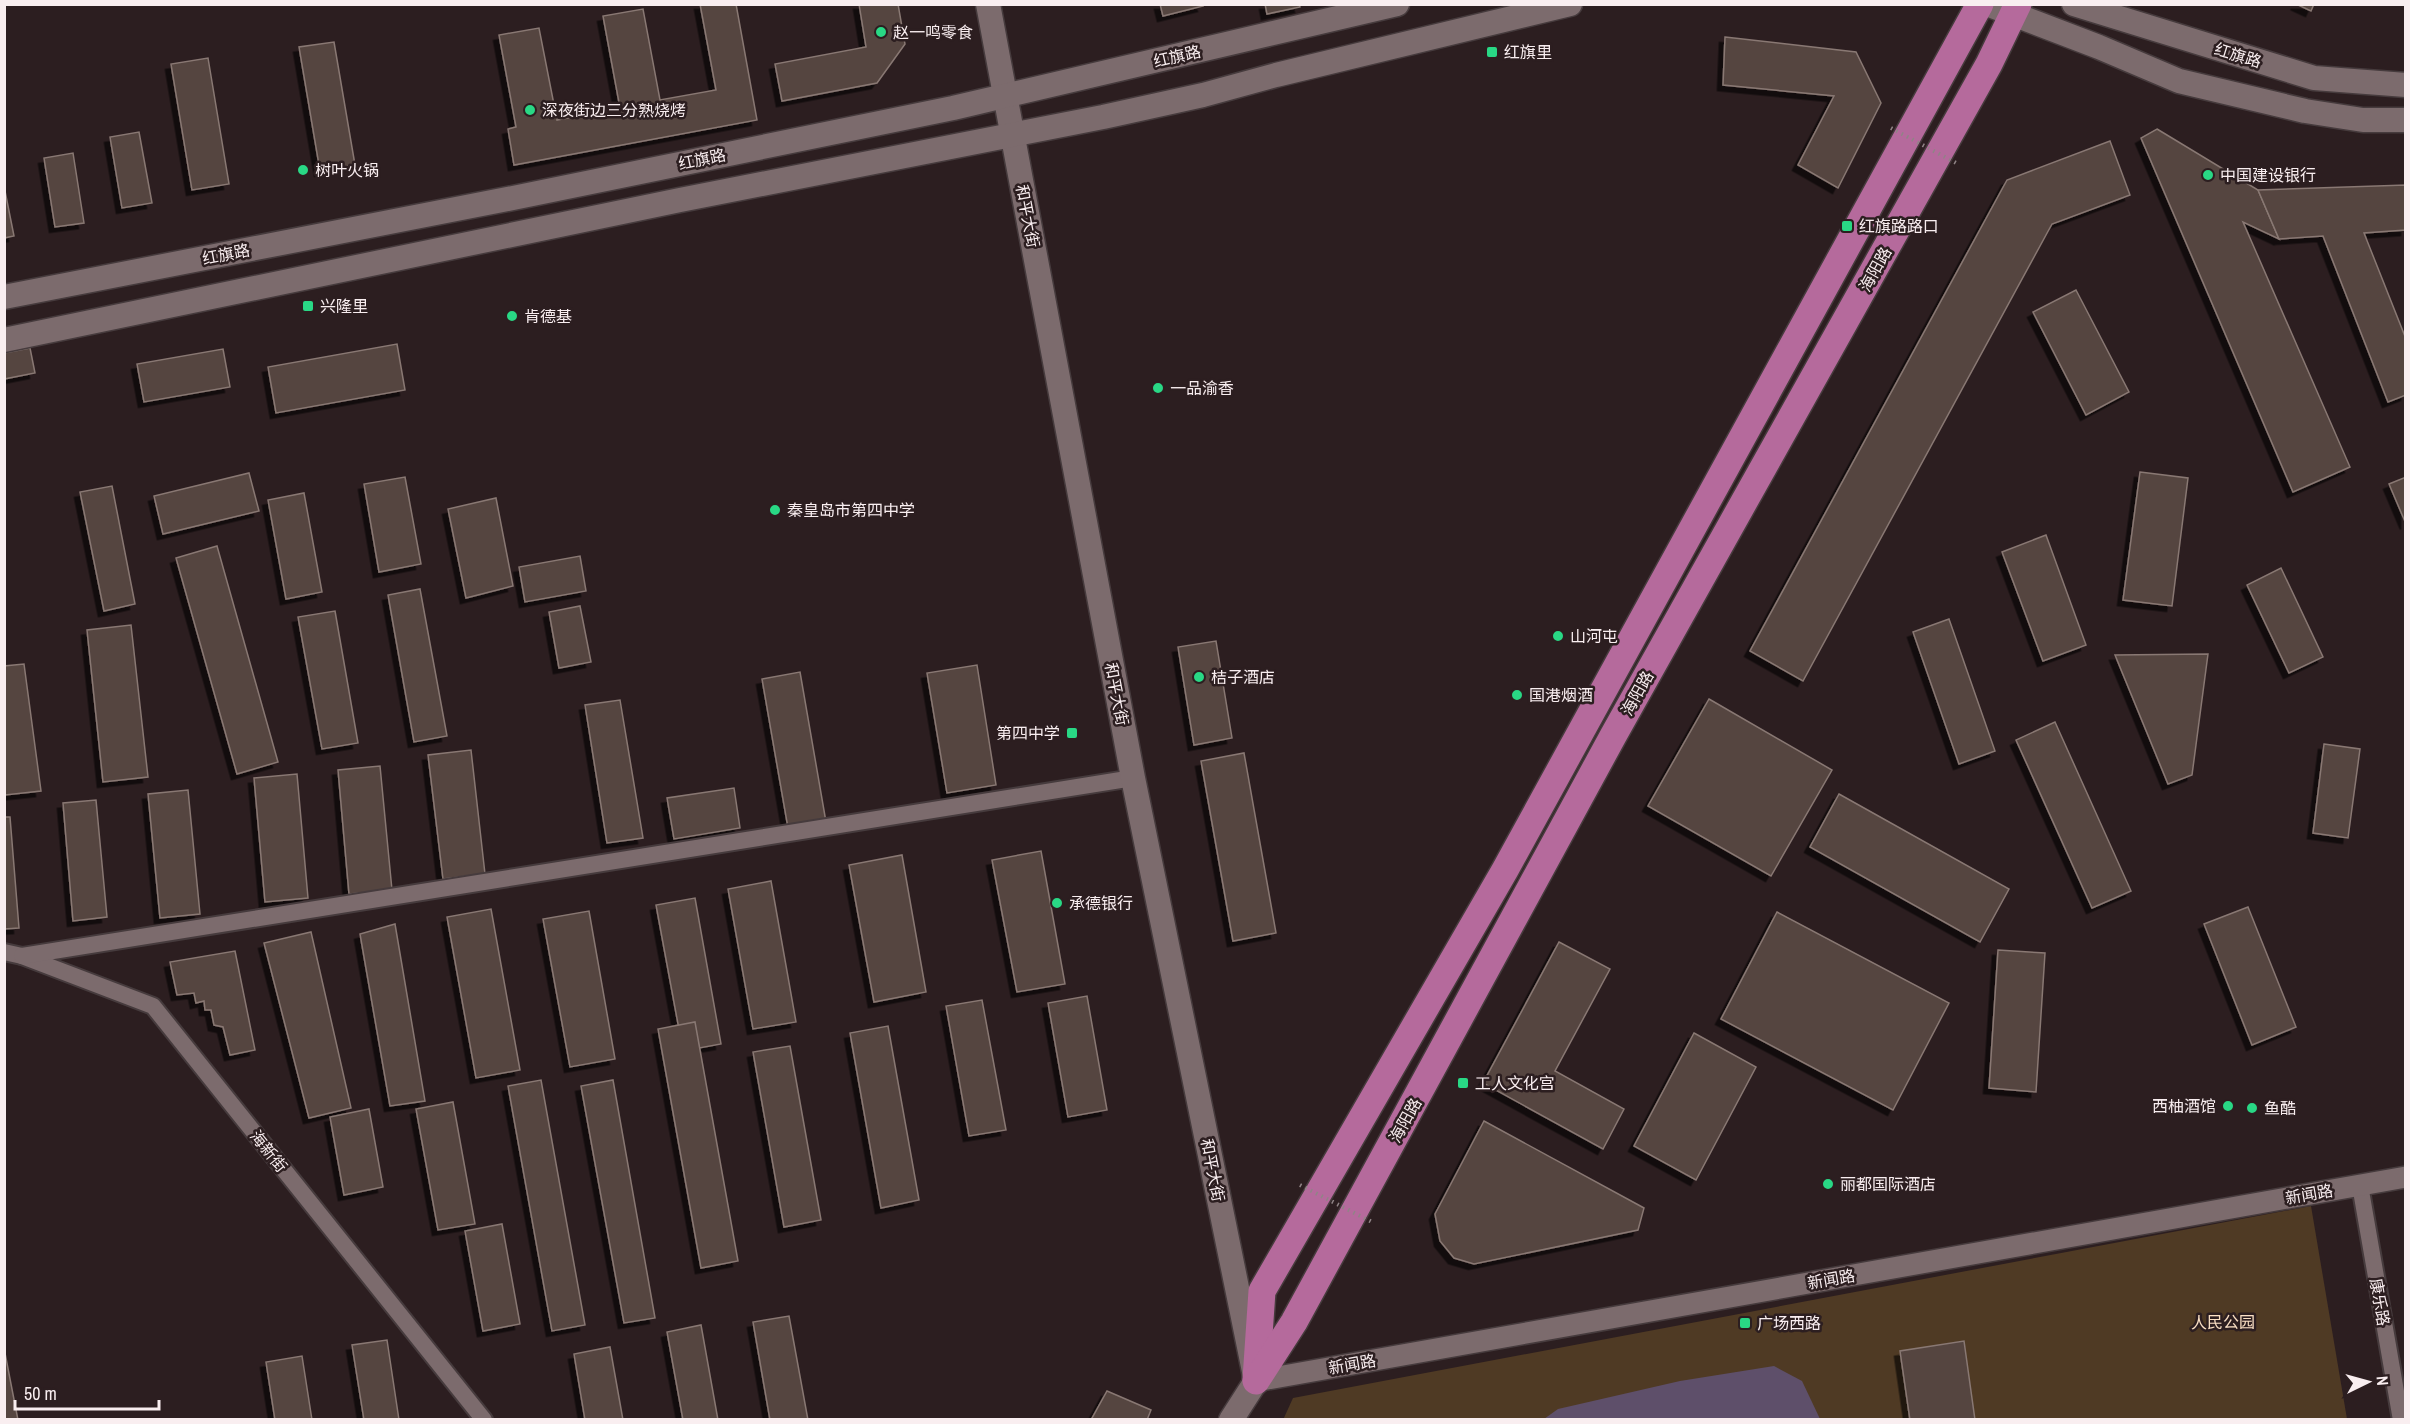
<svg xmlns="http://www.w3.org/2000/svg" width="2410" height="1424" viewBox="0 0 2410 1424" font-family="'Archivo Narrow','Noto Sans SC',sans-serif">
<defs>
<filter id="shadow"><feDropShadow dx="-5.5" dy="5.5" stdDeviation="0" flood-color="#0009"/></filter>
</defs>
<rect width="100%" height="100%" fill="#2c1e20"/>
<path fill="#4f3a24" d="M2311,1206l36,213 -1064,1 10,-22z"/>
<path fill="#5e4f6a" d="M1774,1366l28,15 18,38h-276l14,-10 122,-28z"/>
<g fill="#544540" stroke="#897873" stroke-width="1.5" filter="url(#shadow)">
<path d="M700,4h36l21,116 -243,45 -6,-36 8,-2 -17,-92 40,-7 18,92 63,-12 -17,-92 40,-7 17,91 56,-10z"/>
<path d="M859,4h39l7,40 -28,39 -95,18 -7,-37 91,-17z"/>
<path d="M1160,4h42l1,2 -40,10z"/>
<path d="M1265,4h34l1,3 -33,7z"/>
<path d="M2296,4h18l-3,7z"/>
<path d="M1725,37l131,15 25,51 -43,85 -40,-23 36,-69 -111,-11z"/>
<path d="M334,42l21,123 -35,6 -21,-124z"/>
<path d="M208,58l21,126 -37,6 -21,-126z"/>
<path d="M2157,129l101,61 21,49 -36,-17 107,245 -57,25 -152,-354z"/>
<path d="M139,132l13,71 -30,5 -12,-71z"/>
<path d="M2110,141l20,54 -78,29 -249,457 -53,-30 257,-471z"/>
<path d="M73,153l11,70 -29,4 -11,-69z"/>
<path d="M2406,185v45l-42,3 42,106v56l-18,7 -65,-166 -44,3 -21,-49z"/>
<path d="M4,186l10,50 -10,2z"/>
<path d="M2076,290l53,102 -43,23 -53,-103z"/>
<path d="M397,344l8,46 -129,23 -8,-46z"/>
<path d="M30,348l5,25 -31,6v-26z"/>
<path d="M223,349l7,38 -86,15 -7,-38z"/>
<path d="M2140,472l48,6 -16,128 -49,-6z"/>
<path d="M249,473l10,38 -96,23 -9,-38z"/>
<path d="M405,477l16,87 -42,8 -15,-88z"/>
<path d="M2406,477v47l-17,-40z"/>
<path d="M112,486l23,118 -31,7 -24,-119z"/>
<path d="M304,493l18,99 -36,7 -18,-99z"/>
<path d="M496,498l17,88 -47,12 -18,-89z"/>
<path d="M2046,535l40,110 -43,16 -41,-109z"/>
<path d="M217,546l61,216 -41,12 -61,-216z"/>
<path d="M580,556l6,35 -61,11 -6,-35z"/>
<path d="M2281,568l42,89 -34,16 -42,-88z"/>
<path d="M420,589l27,147 -33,6 -26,-147z"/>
<path d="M580,606l11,56 -32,6 -10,-56z"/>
<path d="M335,611l23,132 -36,6 -24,-132z"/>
<path d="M1949,619l46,132 -36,13 -46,-132z"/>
<path d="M131,625l17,152 -45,5 -16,-152z"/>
<path d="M1216,641l16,97 -38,7 -16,-98z"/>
<path d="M2208,654l-16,121 -24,9 -53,-129z"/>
<path d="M24,664l17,127 -36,4 -1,-129z"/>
<path d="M977,665l19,120 -49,8 -20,-120z"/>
<path d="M800,672l26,150 -38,6 -26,-149z"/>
<path d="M1709,699l123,71 -61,106 -123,-70z"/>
<path d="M620,700l23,138 -36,5 -22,-138z"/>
<path d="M2055,722l76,169 -39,17 -76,-168z"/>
<path d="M2324,744l36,5 -12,89 -35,-5z"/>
<path d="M471,750l14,124 -42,5 -15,-124z"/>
<path d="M1244,753l32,180 -43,8 -32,-180z"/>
<path d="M380,766l12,124 -43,4 -11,-124z"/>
<path d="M297,774l11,124 -43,4 -11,-124z"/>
<path d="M734,788l6,40 -66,11 -7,-41z"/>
<path d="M188,790l12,124 -40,4 -12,-124z"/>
<path d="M1839,794l170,95 -29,53 -170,-95z"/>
<path d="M96,800l11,117 -34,4 -10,-118z"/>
<path d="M4,817h6l9,111 -15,1z"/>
<path d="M1041,851l24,133 -48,8 -25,-132z"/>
<path d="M902,855l24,137 -52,10 -25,-137z"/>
<path d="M771,881l25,141 -43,7 -25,-140z"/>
<path d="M695,898l26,146 -38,7 -27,-146z"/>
<path d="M2248,907l48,120 -44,18 -48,-121z"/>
<path d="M491,909l29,161 -44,8 -29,-161z"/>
<path d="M589,911l26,148 -45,8 -27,-148z"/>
<path d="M1777,912l172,91 -56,107 -172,-91z"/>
<path d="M395,924l30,177 -35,5 -30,-172z"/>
<path d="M311,932l40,176 -42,10 -45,-175z"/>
<path d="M1559,942l51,27 -55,102 69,38 -21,40 -120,-66z"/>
<path d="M1998,950l47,3 -9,139 -47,-4z"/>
<path d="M235,951l20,99 -25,5 -7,-28 -9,-2 -3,-15h-6l-1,-9 -8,2 -2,-10 -17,2 -7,-33z"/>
<path d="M1087,996l20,114 -39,7 -20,-114z"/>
<path d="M982,1000l24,130 -37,6 -23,-130z"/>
<path d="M695,1022l43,239 -37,7 -43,-239z"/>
<path d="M888,1026l31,174 -38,8 -31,-175z"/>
<path d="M1694,1033l62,34 -60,113 -62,-34z"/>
<path d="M790,1046l31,174 -37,7 -31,-175z"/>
<path d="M541,1080l44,245 -33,6 -44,-245z"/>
<path d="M613,1080l42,238 -31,5 -43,-237z"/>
<path d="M453,1102l22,122 -37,6 -22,-121z"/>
<path d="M369,1109l14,78 -39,8 -14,-78z"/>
<path d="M1484,1121l160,87 -6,22 -164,34 -20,-6 -14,-17 -5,-27z"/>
<path d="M502,1224l18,100 -37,7 -18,-100z"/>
<path d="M789,1316l19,104h-38l-17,-98z"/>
<path d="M701,1325l17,95h-35l-16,-88z"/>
<path d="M387,1340l12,80h-35l-12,-75z"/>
<path d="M1964,1341l11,79h-65l-10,-69z"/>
<path d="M610,1347l13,73h-38l-11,-66z"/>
<path d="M4,1348l14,72h-14z"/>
<path d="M302,1356l10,64h-37l-9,-58z"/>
<path d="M1107,1391l44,19 -4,10h-56z"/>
</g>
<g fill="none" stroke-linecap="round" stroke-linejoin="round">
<defs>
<g id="minor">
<path d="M4,952l18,4 131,50 331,414"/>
<path d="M22,956l1111,-178"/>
<path d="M2360,1185l41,235"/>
</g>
<path id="tertiary" d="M1256,1381l1150,-204"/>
<g id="secondary">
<path d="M988,4l145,774 123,603 -25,39"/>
<path d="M1987,4l112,43 80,34 126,30 58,9h43"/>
<path d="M2074,4l240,74 92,7"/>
<path d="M4,297l509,-99 440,-90 444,-104"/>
<path d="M4,340l676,-140 423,-83 100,-22 73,-20 294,-71"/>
</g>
<g id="primary">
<path d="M1256,1379l6,-88 243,-421 475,-866"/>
<path d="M1256,1381l38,-59 319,-586 376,-672 29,-60"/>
</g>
</defs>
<use href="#minor" stroke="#463b3d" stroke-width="20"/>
<use href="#tertiary" stroke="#463b3d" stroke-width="24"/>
<use href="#secondary" stroke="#463b3d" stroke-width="27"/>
<use href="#primary" stroke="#463b3d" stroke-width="30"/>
<use href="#minor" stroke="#7c6b6d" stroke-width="16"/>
<use href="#tertiary" stroke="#7c6b6d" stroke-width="21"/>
<use href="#secondary" stroke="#7c6b6d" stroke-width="24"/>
<use href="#primary" stroke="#b56a9c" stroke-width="27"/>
<g stroke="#908486" stroke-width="4" stroke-dasharray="1.5 4.5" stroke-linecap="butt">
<path d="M1891,128l67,36"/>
<path d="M1300,1185l72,37"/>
</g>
</g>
<g fill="#29d885" stroke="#2c1e20" stroke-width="2">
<circle cx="881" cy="32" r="6"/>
<rect x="1486" y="46" width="12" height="12" rx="3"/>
<circle cx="530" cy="110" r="6"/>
<circle cx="303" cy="170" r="6"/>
<circle cx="2208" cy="175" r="6"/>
<rect x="1841" y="220" width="12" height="12" rx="3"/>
<rect x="302" y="300" width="12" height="12" rx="3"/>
<circle cx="512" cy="316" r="6"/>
<circle cx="1158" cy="388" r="6"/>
<circle cx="775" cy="510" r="6"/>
<circle cx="1558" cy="636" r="6"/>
<circle cx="1199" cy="677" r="6"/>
<circle cx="1517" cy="695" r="6"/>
<rect x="1066" y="727" width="12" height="12" rx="3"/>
<circle cx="1057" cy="903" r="6"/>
<rect x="1457" y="1077" width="12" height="12" rx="3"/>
<circle cx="2228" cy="1106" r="6"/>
<circle cx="2252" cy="1108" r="6"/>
<circle cx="1828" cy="1184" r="6"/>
<rect x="1739" y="1317" width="12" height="12" rx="3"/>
</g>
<g text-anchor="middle" stroke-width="5" stroke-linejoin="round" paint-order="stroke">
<g font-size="16" fill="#f9eef0" stroke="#2c1e20" text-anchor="start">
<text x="893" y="38">赵一鸣零食</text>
<text x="1504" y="58">红旗里</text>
<text x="542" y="116">深夜街边三分熟烧烤</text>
<text x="315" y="176">树叶火锅</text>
<text x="2220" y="181">中国建设银行</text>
<text x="1859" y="232">红旗路路口</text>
<text x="320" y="312">兴隆里</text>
<text x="524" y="322">肯德基</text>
<text x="1170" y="394">一品渝香</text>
<text x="787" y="516">秦皇岛市第四中学</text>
<text x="1570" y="642">山河屯</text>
<text x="1211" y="683">桔子酒店</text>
<text x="1529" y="701">国港烟酒</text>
<text x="1060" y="739" text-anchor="end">第四中学</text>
<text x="1069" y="909">承德银行</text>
<text x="1475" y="1089">工人文化宫</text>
<text x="2216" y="1112" text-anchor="end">西柚酒馆</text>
<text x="2264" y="1114">鱼酷</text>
<text x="1840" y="1190">丽都国际酒店</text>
<text x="1757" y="1329">广场西路</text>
</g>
<g font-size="16" fill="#f9eef0" stroke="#2c1e20">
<text transform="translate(2238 55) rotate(17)" y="6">红旗路</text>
<text transform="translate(1177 56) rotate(-13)" y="6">红旗路</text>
<text transform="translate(702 159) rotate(-12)" y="6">红旗路</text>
<text transform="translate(1028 216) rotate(79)" y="6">和平大街</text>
<text transform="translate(226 254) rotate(-11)" y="6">红旗路</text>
<text transform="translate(1875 269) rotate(-61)" y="6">海阳路</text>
<text transform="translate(1637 693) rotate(-61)" y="6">海阳路</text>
<text transform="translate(1117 694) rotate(79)" y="6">和平大街</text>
<text transform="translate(1405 1120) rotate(-61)" y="6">海阳路</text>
<text transform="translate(269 1151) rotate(51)" y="6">海新街</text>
<text transform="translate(1213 1170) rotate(79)" y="6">和平大街</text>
<text transform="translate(2309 1194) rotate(-10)" y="6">新闻路</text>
<text transform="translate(1831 1279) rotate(-10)" y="6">新闻路</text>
<text transform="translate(2380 1302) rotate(80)" y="6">康乐路</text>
<text transform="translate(1352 1364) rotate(-10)" y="6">新闻路</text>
</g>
<g font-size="16" fill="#fadfc4" stroke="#2c1e20">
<text x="2223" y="1328">人民公园</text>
</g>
</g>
<rect width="2410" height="1424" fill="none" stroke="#f9eef0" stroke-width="12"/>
<g transform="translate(2368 1382) rotate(85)" stroke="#2c1e20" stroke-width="4.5" paint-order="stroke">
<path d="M0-4.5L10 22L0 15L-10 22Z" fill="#f9eef0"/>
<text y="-9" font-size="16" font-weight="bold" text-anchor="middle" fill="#f9eef0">N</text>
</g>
<path d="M15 1400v9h144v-9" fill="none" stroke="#f9eef0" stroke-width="3"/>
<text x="24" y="1400" font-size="18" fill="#f9eef0" stroke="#2c1e20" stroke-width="4.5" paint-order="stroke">50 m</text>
</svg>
